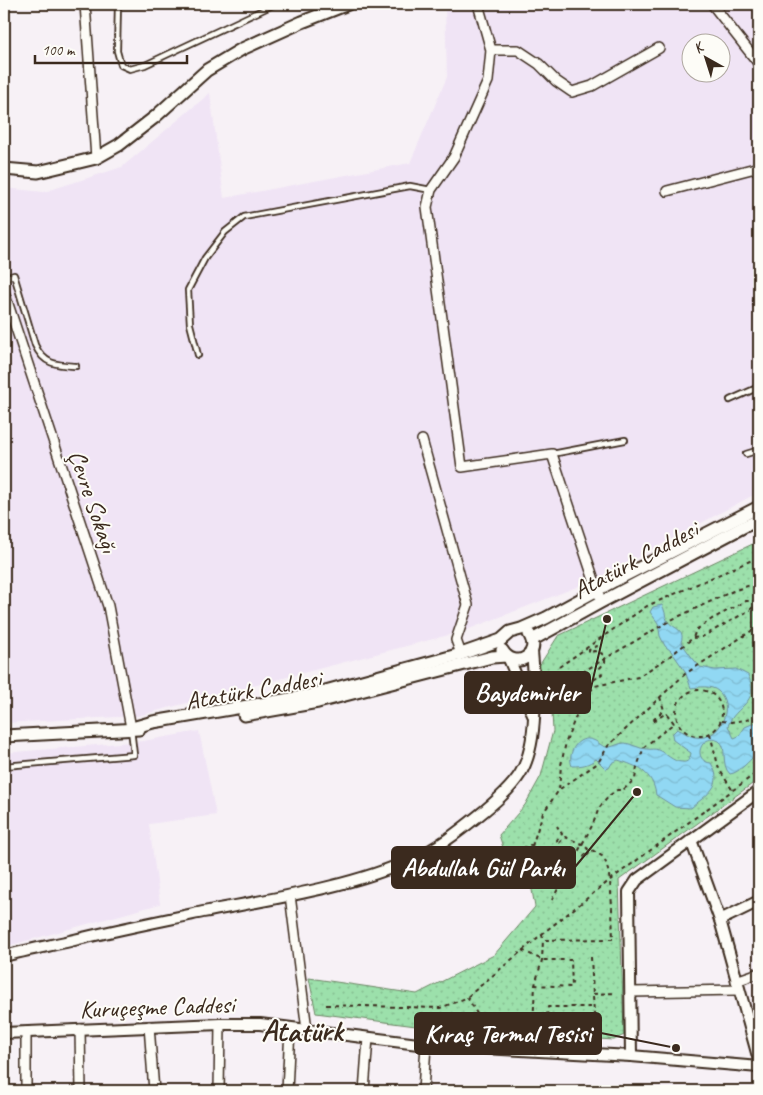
<svg xmlns="http://www.w3.org/2000/svg" width="763" height="1095" viewBox="0 0 763 1095" font-family="Caveat,sans-serif">
<defs>
<pattern id="park-dots" width="8" height="8" patternUnits="userSpaceOnUse" patternTransform="scale(1.25)"><rect width="8" height="8" fill="#9ce0ab"/><path d="M2 2h.1M6 6h.1" fill="none" stroke="#87c093" stroke-width="1.8" stroke-linecap="round"/></pattern>
<pattern id="water-waves" width="16" height="10" patternUnits="userSpaceOnUse" patternTransform="scale(1.25)"><rect width="16" height="10" fill="#91d8f3"/><path d="M0 5q4-4 8 0t8 0" fill="none" stroke="#7ebad0"/></pattern>
</defs>
<rect width="100%" height="100%" fill="#f7f1f6"/>
<filter id="ink" filterUnits="userSpaceOnUse"><feTurbulence type="fractalNoise" baseFrequency=".02" numOctaves="2"/><feDisplacementMap in="SourceGraphic" scale="10" xChannelSelector="R" yChannelSelector="G"/><feConvolveMatrix kernelMatrix="1 2 1 2 8 2 1 2 1" color-interpolation-filters="sRGB"/></filter>
<g filter="url(#ink)">
<g fill="#f0e4f5" fill-rule="evenodd">
<path d="M445,4h314v488l-162,87 -133,52 -327,85 -133,7v-535l40,4 78,-25 88,-74 14,105 186,-35 37,-86zM690,42h30v30h-30z"/>
<path d="M199,731l17,84 -67,9 11,80 -156,43v-194l139,-12z"/>
</g>
<path fill="url(#park-dots)" stroke="#6c8564" d="M759,541v238l-140,101 5,155 -10,5 -175,-11 -123,-16 -7,-35 108,16 77,-39 41,-48 -5,-28 -15,-3 -7,-13 -9,-28 26,-30 16,-29 12,-45 -2,-36 -12,-29 19,-30z"/>
<path fill="url(#water-waves)" stroke="#6f929e" d="M662,605c3,5 3,10 5,15 5,9 19,8 14,22 6,9 12,17 19,25l15,3 21,-1 12,6c13,29 -13,30 -20,51l6,12 5,-2 6,-9 14,-6c0,23 3,29 -15,45 -5,4 -8,7 -14,8 -10,-9 -2,-28 -11,-33 -18,-9 -28,20 -8,22 14,23 -4,31 -20,45l-16,-1 -19,-12c-3,-23 -19,-29 -38,-35l-6,3 -3,5 -3,1 -10,-10c-8,6 -14,7 -24,7 -5,-12 5,-32 21,-26 6,2 9,8 17,7 5,-1 9,-4 15,-4 8,1 14,6 22,6 4,1 7,-1 11,1 8,3 15,12 24,12 6,1 8,-3 9,-9l-18,-13 -1,-6 5,-5c6,2 11,7 18,8 26,5 40,-32 23,-46 -7,-6 -19,-4 -27,-3l-6,-17 -14,-20 -6,-5 -5,-10 -2,-13 -8,-11 3,-5z"/>
<g fill="none" stroke-linecap="round" stroke-linejoin="round">
<defs>
<g id="service">
<path d="M118,4l-1,47 4,14 9,4 15,-4 130,-61"/>
<path d="M4,278l10,-3 21,70c9,20 22,20 41,21"/>
<path d="M759,289l-3,14 3,9"/>
<path d="M198,355l-8,-31 -2,-34 17,-32 20,-26 19,-15 166,-31 21,4"/>
<path d="M730,400l29,-13"/>
<path d="M552,454l73,-14"/>
<path d="M746,454l13,-4"/>
<path d="M4,766l130,-11 -3,-26"/>
</g>
<g id="minor">
<path d="M85,4l11,154"/>
<path d="M478,4l13,46 -3,31 -34,76 -23,33 -4,17 35,260 90,-13 47,141"/>
<path d="M712,4l47,60"/>
<path d="M491,50h27l21,14 17,17 16,11 20,-6 67,-38"/>
<path d="M667,191l92,-24"/>
<path d="M4,292l104,314 23,122"/>
<path d="M422,440l46,165 -12,35 5,14"/>
<path d="M290,895l17,135"/>
<path d="M736,981l23,-8"/>
<path d="M632,992l107,-2"/>
<path d="M149,1026l5,65"/>
<path d="M80,1029l1,62"/>
<path d="M26,1032v59"/>
<path d="M219,1091l1,-67"/>
<path d="M287,1091l3,-63"/>
<path d="M364,1091l4,-53"/>
<path d="M423,1091l3,-46"/>
</g>
<g id="tertiary">
<path d="M509,659l24,56"/>
<path d="M691,840l29,80 39,140"/>
<path d="M720,920l39,-19"/>
<path d="M4,956c22,-6 44,-10 66,-15 44,-11 89,-20 133,-29 68,-13 150,-25 212,-54 23,-10 43,-26 63,-42 15,-12 32,-26 42,-42 19,-30 15,-89 12,-123"/>
<path d="M4,1033l216,-9h40l166,21 205,11 128,11"/>
<path d="M631,1056l-2,-164 8,-12 122,-89"/>
</g>
<g id="secondary">
<path d="M4,169l34,3 58,-14 23,-13 36,-28 52,-47 35,-21 60,-27 46,-18"/>
<path d="M532,640l69,-38 144,-76 14,-6"/>
<path d="M502,650c13,22 41,4 27,-16"/>
<path d="M244,715l74,-13 174,-45 14,-1"/>
<path d="M132,728l21,-6 154,-26 154,-42 40,-14 9,-8 11,-3 25,-11 68,-37 145,-74"/>
<path d="M4,736l135,-7"/>
</g>
</defs>
<use href="#service" stroke="#3b2a1e" stroke-width="8"/>
<use href="#minor" stroke="#3b2a1e" stroke-width="12"/>
<use href="#tertiary" stroke="#3b2a1e" stroke-width="14"/>
<use href="#secondary" stroke="#3b2a1e" stroke-width="15"/>
<g stroke="#3b2a1e" stroke-width="2" stroke-dasharray="4 4" stroke-linecap="butt">
<path d="M693,638l9,-1 48,-27 9,-9"/>
<path d="M559,667l88,-61 112,-49"/>
<circle cx="699" cy="713" r="23"/>
<path d="M567,691l17,-20 87,-51 62,-29 26,-9"/>
<path d="M589,693l-1,-9 14,-10 -2,-6 5,-6c1,-7 -4,-10 -11,-11l-5,2v-3l8,-4v-2l-2,-3"/>
<path d="M660,697l4,13 -12,11 1,1 13,-9 8,10 4,-2"/>
<path d="M722,721l9,1 28,-4"/>
<path d="M710,734l9,35 14,22"/>
<path d="M560,789l38,-26 10,-17 77,-72 74,-48"/>
<circle cx="530" cy="852" r="7"/>
<path d="M532,846l11,-33 16,-23 2,-25 5,-23 16,-42 13,-14 43,-9 32,-21 23,-18 3,-8 16,-11 34,-18h13"/>
<path d="M552,900l41,-76 6,-16 11,-13 7,-5h6l12,-11 2,-12 7,-20 30,-24"/>
<path d="M542,934l1,6 70,-1c-1,-16 0,-72 -11,-83 -3,-2 -7,-4 -10,-6l-7,8 -1,-1 4,-8 -6,-5 -17,-7 -7,7 -1,-4 5,-6 -5,-8"/>
<path d="M522,950l20,10h29l1,27 -37,-2"/>
<path d="M591,957l4,76"/>
<path d="M593,994l24,-1"/>
<path d="M467,997l15,25 64,5 2,-20h46"/>
<path d="M326,1005l114,3 26,-10 76,-64 72,-57 145,-106"/>
<path d="M533,1026l2,-41 7,-25 1,-20"/>
</g>
<use href="#service" stroke="#fdfcf7" stroke-width="4.5"/>
<use href="#minor" stroke="#fdfcf7" stroke-width="9"/>
<use href="#tertiary" stroke="#fdfcf7" stroke-width="10"/>
<use href="#secondary" stroke="#fdfcf7" stroke-width="11"/>
</g>
</g>
<g text-anchor="middle" stroke-width="4" stroke-linejoin="round" paint-order="stroke">
<g font-size="25" fill="#3b2a1e" stroke="#fdfcf7">
<text transform="translate(94 501) rotate(71)" y="9">Çevre Sokağı</text>
<text transform="translate(635 559) rotate(-28)" y="9">Atatürk Caddesi</text>
<text transform="translate(253 689) rotate(-10)" y="9">Atatürk Caddesi</text>
<text transform="translate(157 1006) rotate(-2)" y="9">Kuruçeşme Caddesi</text>
</g>
<g font-size="30" font-weight="bold" fill="#3b2a1e" stroke="#fdfcf7">
<text x="302" y="1041">Atatürk</text>
</g>
</g>
<path fill="none" stroke="#3b2a1e" stroke-width="2" d="M607 619L590 692M637 792L575 867M676 1048L601 1033"/>
<g fill="#3b2a1e" stroke="#fdfcf7" stroke-width="2">
<circle cx="607" cy="619" r="5"/>
<circle cx="637" cy="792" r="5"/>
<circle cx="676" cy="1048" r="5"/>
</g>
<g fill="#3b2a1e" stroke="#3b2a1e" stroke-width="2">
<rect x="465" y="672" width="125" height="41" rx="5"/>
<rect x="392" y="847" width="183" height="41" rx="5"/>
<rect x="415" y="1013" width="186" height="41" rx="5"/>
</g>
<g font-size="26" text-anchor="middle" font-weight="bold" fill="#fff">
<text x="527" y="701">Baydemirler</text>
<text x="483" y="876">Abdullah Gül Parkı</text>
<text x="508" y="1042">Kıraç Termal Tesisi</text>
</g>
<rect width="763" height="1095" fill="none" stroke="#fdfcf7" stroke-width="20"/>
<rect x="10" y="10" width="743" height="1075" fill="none" stroke="#3b2a1e" stroke-width="2" filter="url(#ink)"/>
<g transform="translate(706 58) rotate(321)"><circle r="24" fill="#fdfcf7" stroke="#afa8a0"/>
<path d="M0-4L9 19L0 12L-9 19Z" fill="#3b2a1e"/>
<text y="-8" font-size="14" font-weight="bold" text-anchor="middle" fill="#3b2a1e">K</text>
</g>
<path d="M35 55v8h152v-8" fill="none" stroke="#3b2a1e" stroke-width="2.5"/>
<text x="42" y="55" font-size="15" fill="#3b2a1e" stroke="#fdfcf7" stroke-width="4" paint-order="stroke">100 m</text>
</svg>
